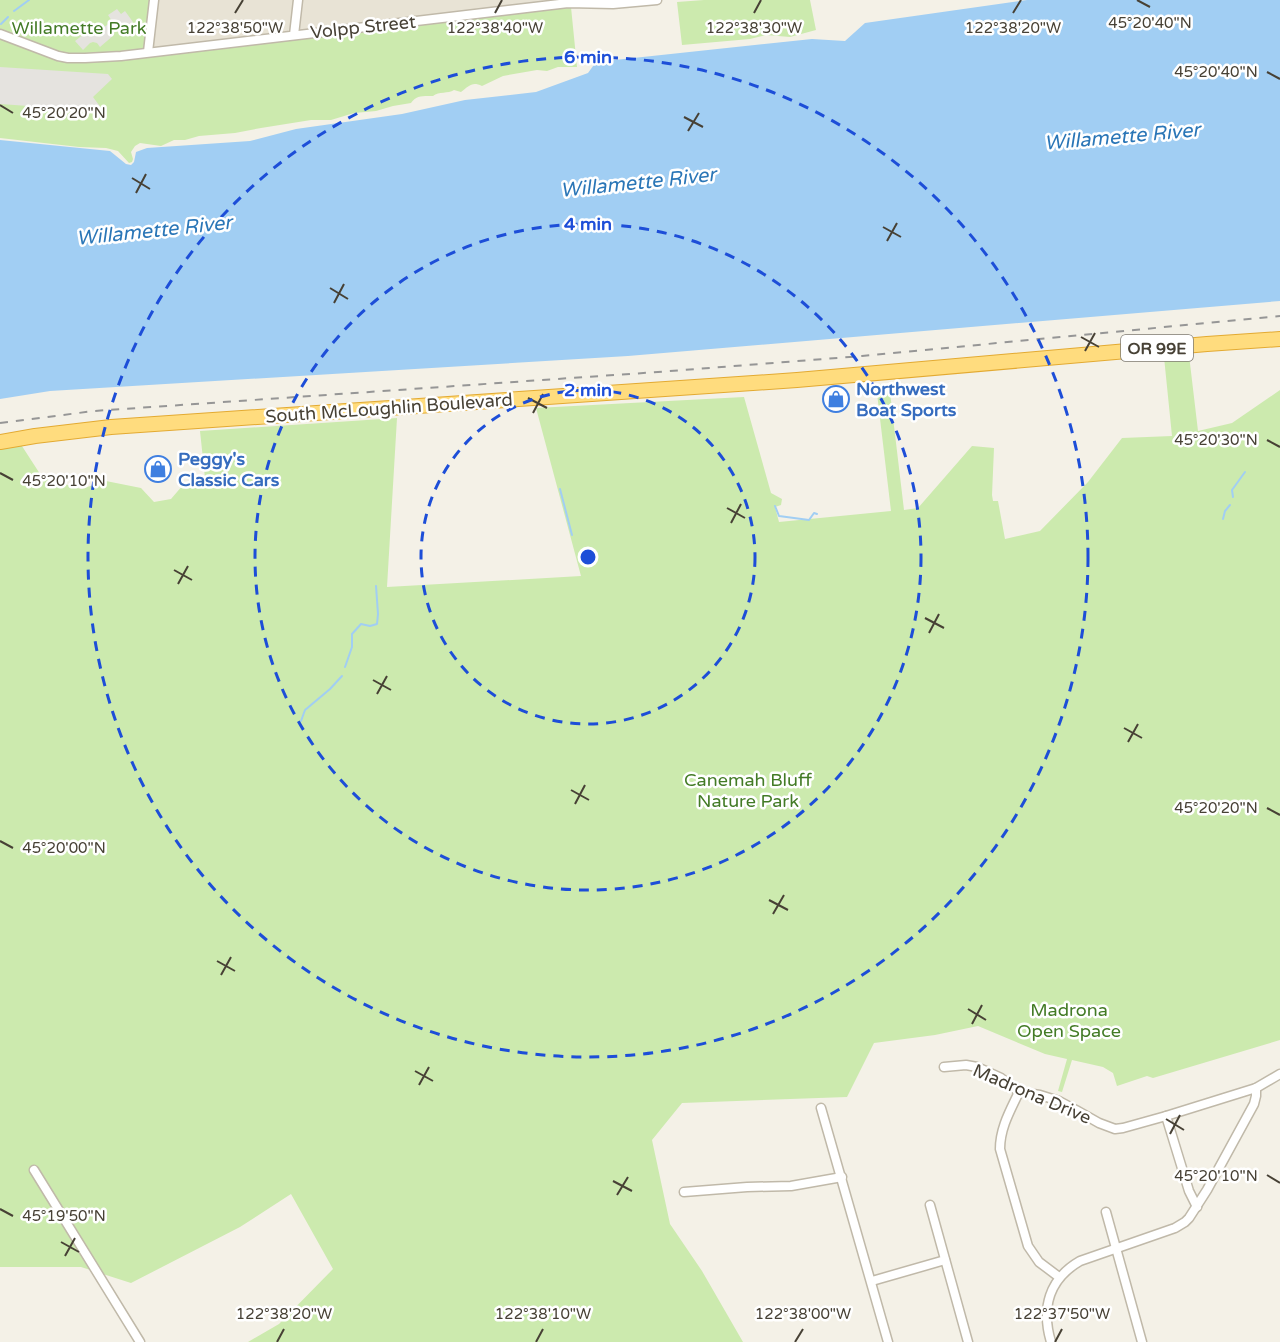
<svg xmlns="http://www.w3.org/2000/svg" width="1280" height="1342" viewBox="0 0 1280 1342" font-family="'Varela Round',sans-serif">
<rect width="100%" height="100%" fill="#f4f1e7"/>
<g fill="#e8e3d5">
<path d="M157,0h137l-2,25 -4,6 -136,17z"/>
<path d="M301,0h273l-274,32 -1,-11z"/>
</g>
<g fill="#cceaae">
<path d="M0,0h157l-5,55 72,-7 59,-7 8,-2 280,-32 6,60h-19l-11,4 -10,-1 -34,6 -21,10c-10,-5 -13,0 -21,6l-7,-2c-6,4 -15,1 -21,6 -9,0 -17,-1 -22,7l-18,3 -17,5 -22,2 -23,7h-20l-50,8 -26,5 -36,3 -14,4h-11l-13,6 -21,-3 -5,3 -4,6 2,7 -1,3 -3,1 -11,-12 -12,-3 -27,-1 -79,-9z"/>
<path d="M704,0h106l6,30 -26,7 -24,-2 -16,4 -68,6 -5,-43z"/>
<path d="M1189,355l9,76 34,-8 48,-33v650l-127,38 -6,-2 -30,10 -4,-13 -10,-6 -31,-7 -10,32 -4,-1 9,-32 -22,-5 -67,-28 -43,9 -61,8 -27,54 -165,6 -30,37 18,84 32,47 41,71h-495l31,-18 54,-55 -42,-75 -51,33 -109,56 -50,-16h-81v-819l20,-5 22,34 39,12 25,-8 35,7 13,14 17,-3 12,-14 22,-7 -5,-47 197,-13 -10,169 194,-11 -45,-168 208,-11 27,96 11,6 -1,6 -6,2 4,15 112,-11 -15,-126 13,-1 15,126 14,-2 54,-62 22,2 -2,47 1,6h5l7,38 35,-8 48,-49 34,-44 50,-2 -8,-79z"/>
</g>
<g fill="#e5e3df">
<path d="M117,9l4,5 4,-3 8,11 -14,10 -4,-3 -3,1 2,5 -14,12 -3,-4 -4,-1 -3,1 -7,7 -8,-9 22,-17 5,5 10,-8 -4,-6z"/>
<path d="M0,67l108,7 4,5 -19,18 9,12 -2,2 -100,-7z"/>
</g>
<path fill="#a1cef3" d="M1027,0h253v301l-652,55 -578,35 -50,8v-259l110,11 16,13 5,1 3,-3 2,-10 11,-4 103,-7 46,-12 106,-15 63,-14 71,-8 52,-19 8,-11 216,-23 33,2 20,-18z"/>
<g fill="none" stroke-linecap="round" stroke-linejoin="round">
<g stroke="#a1cef3" stroke-width="2">
<path d="M14,11l15,-11"/>
<path d="M1,24l7,-7"/>
<path d="M560,489l12,46"/>
<path d="M1233,497l-1,-7 13,-18"/>
<path d="M775,506l4,10 30,4 5,-7 3,1"/>
<path d="M1223,519l2,-8 5,-6"/>
<path d="M345,667l7,-20v-13l9,-10 9,2 7,-2 1,-10 -2,-28"/>
<path d="M301,721l4,-11 25,-21 12,-13"/>
</g>
<defs>
<g id="minor">
<path d="M0,34l58,22 10,2h17l36,-2 447,-53 45,1 44,-4"/>
<path d="M294,35l4,-35"/>
<path d="M148,52l6,-52"/>
<path d="M944,1067l22,-2 11,2 24,11 18,14 21,3 19,6 17,9 23,13 16,6 8,-1 43,-12 90,-28 24,-14"/>
<path d="M1019,1092c-9,19 -19,36 -19,57l28,97 11,16 20,15"/>
<path d="M821,1108l67,234"/>
<path d="M1166,1116l23,75 8,16"/>
<path d="M34,1170l106,172"/>
<path d="M684,1192l63,-5 44,-1 51,-9"/>
<path d="M930,1205l38,137"/>
<path d="M1106,1212l36,130"/>
<path d="M872,1281l73,-21"/>
<path d="M1051,1342c-10,-34 -2,-63 29,-81l95,-33 10,-6 4,-4 18,-28 47,-86 2,-8v-8"/>
</g>
<path id="trunk" d="M0,442l35,-6 76,-9 686,-47 410,-36 73,-5"/>
</defs>
<use href="#minor" stroke="#c0b9a9" stroke-width="11"/>
<use href="#trunk" stroke="#e3aa32" stroke-width="16"/>
<use href="#minor" stroke="#fff" stroke-width="8"/>
<use href="#trunk" stroke="#ffdc7e" stroke-width="14"/>
<path stroke="#969696" stroke-width="2" stroke-dasharray="8 8" stroke-linecap="butt" d="M0,423l94,-12 564,-39 204,-16 418,-40"/>
</g>
<path fill="none" stroke="#474135" stroke-width="2" d="M1137,0l13,7M235,13l8,-13M495,13l7,-13M754,13l7,-13M1013,13l8,-13M1267,72l13,7M0,105l13,8M684,117l19,10M688,131l11,-18M132,178l18,11M136,193l10,-19M883,227l18,10M887,241l10,-18M330,288l18,11M334,303l10,-19M1081,337l18,10M1085,351l10,-18M528,398l19,10M533,413l10,-19M1267,440l13,7M0,473l13,7M727,508l18,10M731,523l10,-19M174,570l18,10M178,584l10,-18M925,618l19,10M929,633l10,-19M373,680l18,10M377,694l10,-18M1124,728l18,10M1128,742l10,-18M571,790l18,10M575,804l10,-19M1267,808l13,7M0,841l13,7M769,900l19,10M773,914l11,-19M217,961l18,10M221,975l10,-18M968,1009l18,11M972,1024l10,-19M415,1071l18,10M419,1085l10,-18M1166,1119l18,11M1170,1134l10,-19M1267,1175l13,8M613,1181l19,10M617,1195l11,-18M0,1209l13,7M61,1242l18,10M65,1256l10,-18M277,1342l7,-13M536,1342l7,-13M795,1342l8,-13M1055,1342l7,-13"/>
<g fill="none" stroke="#1d4ed8" stroke-width="3" stroke-dasharray="10 8">
<circle cx="588" cy="557" r="167"/>
<circle cx="588" cy="557" r="333"/>
<circle cx="588" cy="557" r="500"/>
</g>
<defs>
<symbol id="shop-ring" viewBox="-11 -11 22 22"><circle r="9.5" fill="#fff" stroke="#3f7fe0" stroke-width="1.5"/><path d="M-5-2.5h2.3a2.7 3.5 0 0 1 5.4 0H5L5.5 6h-11ZM-1.5-2.5h3a1.5 2.3 0 0 0-3 0Z" fill="#3f7fe0"/></symbol>
</defs>
<g fill-rule="evenodd">
<use href="#shop-ring" x="821" y="384" width="30" height="30"/>
<use href="#shop-ring" x="143" y="454" width="30" height="30"/>
</g>
<g text-anchor="middle" stroke-width="5" stroke-linejoin="round" paint-order="stroke">
<rect fill="#fff" stroke="#7e7a72" stroke-width="1.5" x="1121" y="335" width="72" height="26" rx="4.5"/>
<g font-size="16" font-weight="bold" fill="#474135">
<text x="1157" y="354">OR 99E</text>
</g>
<g font-size="18" fill="#474135" stroke="#fff">
<text transform="translate(363 27) rotate(-6)" y="6">Volpp Street</text>
<text transform="translate(389 408) rotate(-4)" y="6">South McLoughlin Boulevard</text>
<text transform="translate(1032 1094) rotate(23)" y="6">Madrona Drive</text>
</g>
<g font-size="18" fill="#437b26" stroke="#fff">
<text x="79" y="34">Willamette Park</text>
<text x="748" y="786">Canemah Bluff<tspan x="748" dy="21">Nature Park</tspan></text>
<text x="1069" y="1016">Madrona<tspan x="1069" dy="21">Open Space</tspan></text>
</g>
<g font-size="18" font-weight="bold" fill="#366cbe" stroke="#fff" text-anchor="start">
<text x="856" y="395">Northwest<tspan x="856" dy="21">Boat Sports</tspan></text>
<text x="178" y="465">Peggy's<tspan x="178" dy="21">Classic Cars</tspan></text>
</g>
<g font-size="20" font-style="italic" fill="#2a76b7" stroke="#fff">
<text transform="translate(1122 136) rotate(-5)" y="7">Willamette River</text>
<text transform="translate(638 182) rotate(-6)" y="7">Willamette River</text>
<text transform="translate(154 230) rotate(-6)" y="7">Willamette River</text>
</g>
</g>
<g font-size="15" text-anchor="middle" fill="#474135" stroke="#fff" stroke-width="5" stroke-linejoin="round" paint-order="stroke">
<text x="1150" y="28">45°20'40"N</text>
<text x="235" y="33">122°38'50"W</text>
<text x="495" y="33">122°38'40"W</text>
<text x="754" y="33">122°38'30"W</text>
<text x="1013" y="33">122°38'20"W</text>
<text x="1216" y="77">45°20'40"N</text>
<text x="64" y="118">45°20'20"N</text>
<text x="1216" y="445">45°20'30"N</text>
<text x="64" y="486">45°20'10"N</text>
<text x="1216" y="813">45°20'20"N</text>
<text x="64" y="853">45°20'00"N</text>
<text x="1216" y="1181">45°20'10"N</text>
<text x="64" y="1221">45°19'50"N</text>
<text x="284" y="1319">122°38'20"W</text>
<text x="543" y="1319">122°38'10"W</text>
<text x="803" y="1319">122°38'00"W</text>
<text x="1062" y="1319">122°37'50"W</text>
</g>
<circle cx="588" cy="557" r="9" fill="#1d4ed8" stroke="#fff" stroke-width="3"/>
<g font-size="18" text-anchor="middle" font-weight="bold" fill="#1d4ed8" stroke="#fff" stroke-width="5" stroke-linejoin="round" paint-order="stroke">
<text x="588" y="63">6 min</text>
<text x="588" y="230">4 min</text>
<text x="588" y="396">2 min</text>
</g>
</svg>
